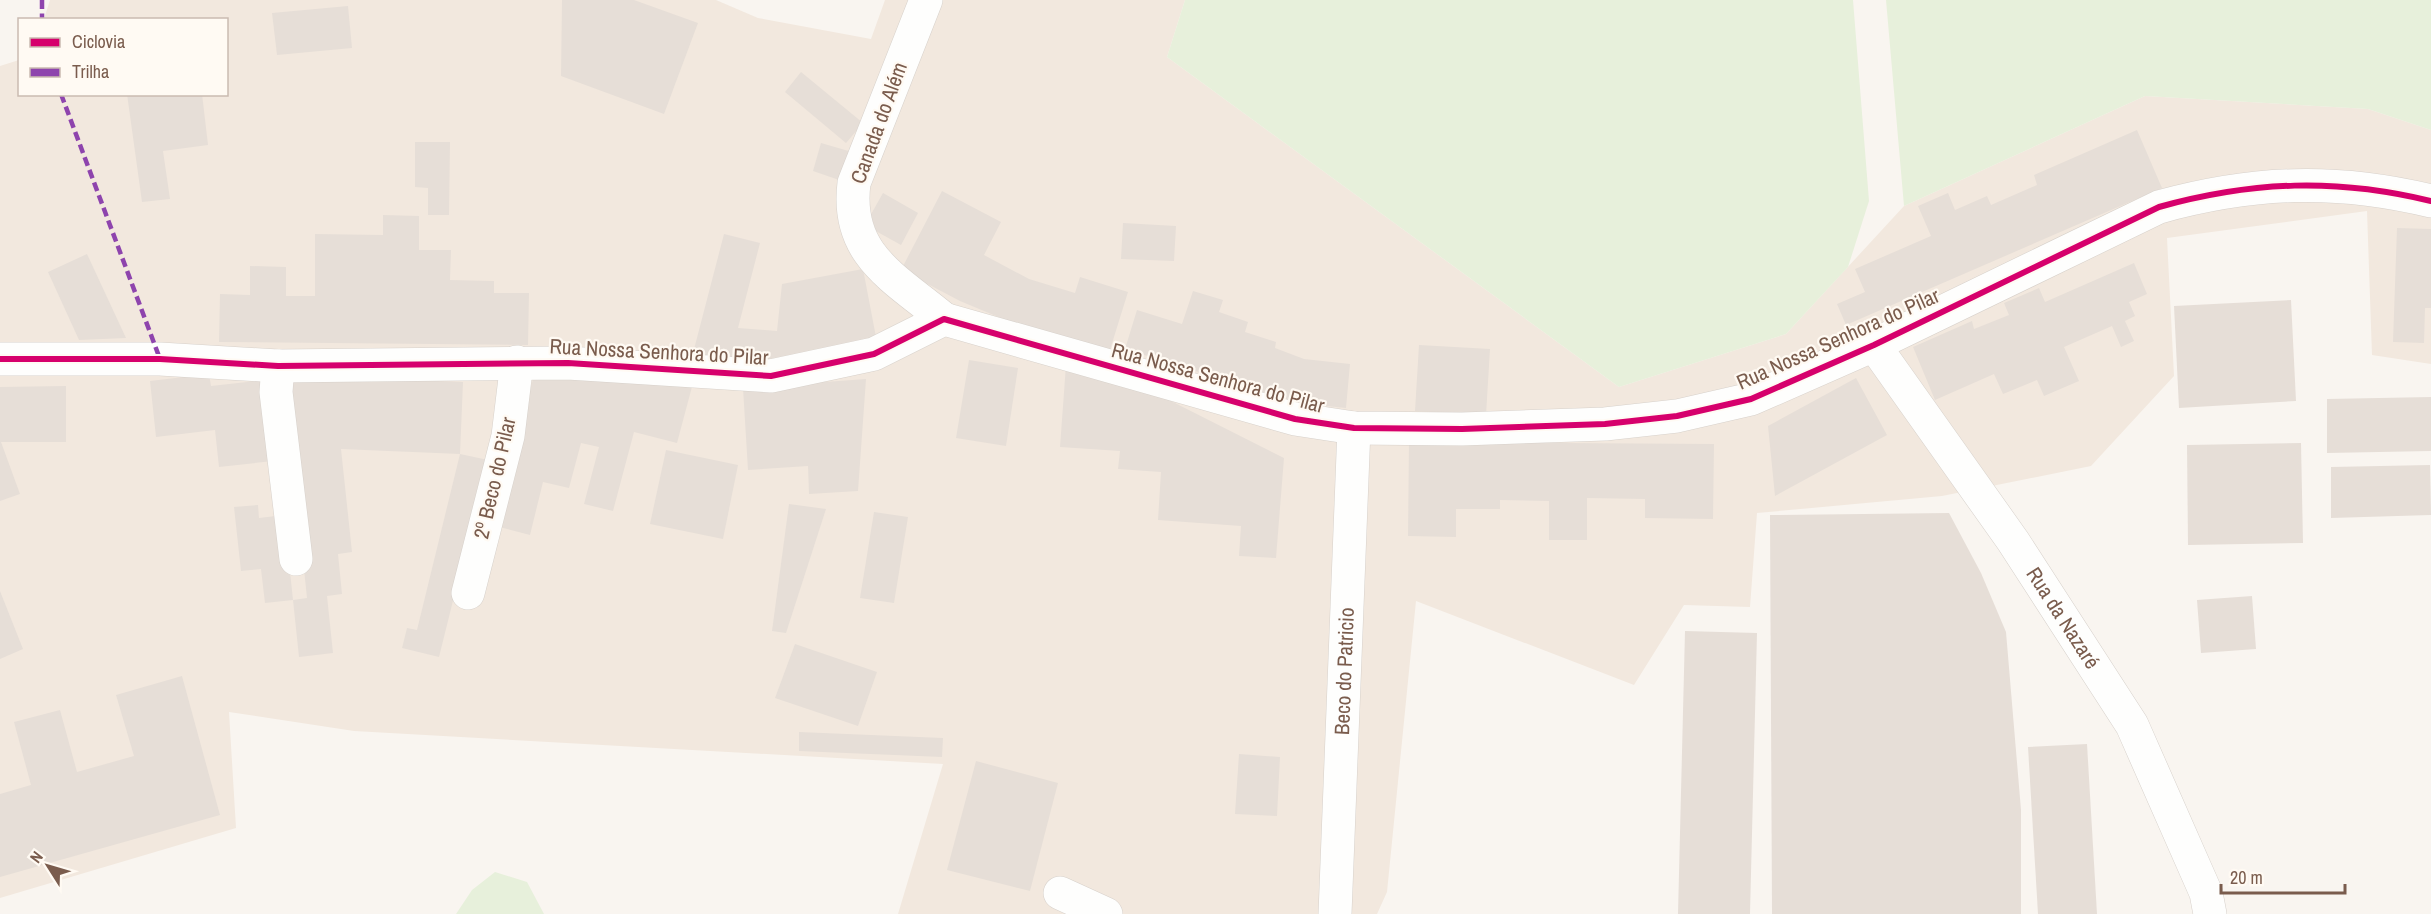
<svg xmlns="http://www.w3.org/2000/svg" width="2431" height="914" viewBox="0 0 2431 914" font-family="'Archivo Narrow',sans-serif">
<rect width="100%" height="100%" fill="#f9f5f0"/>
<path fill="#f2e8de" d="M50,0h666l42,18 113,21 14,-39h300l-18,57 452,330 167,-53 118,-128 241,-110 223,13 63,21v234l-59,-9 -5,-144 -200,27 7,138 -83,90 -149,30 -185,17 -7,94 -66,-2 -50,80 -218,-84 -29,291 -10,22h-479l45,-150 -589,-33 -125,-19 7,116 -236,70v-832l19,-6 1,34h206v-74l-182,-1z"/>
<g fill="#e7f0db">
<path d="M1185,0h668l16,201 -21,66 -62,67 -167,53 -452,-330z"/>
<path d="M1886,0h545v130l-63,-21 -223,-13 -241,110z"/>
<path d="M495,872l32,10 17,32h-88l16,-24z"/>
</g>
<g fill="#e6ded7">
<path d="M562,0h72l64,23 -34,91 -103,-38z"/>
<path d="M348,6l4,42 -75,7 -5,-42z"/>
<path d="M801,72l62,51 -17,20 -61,-51z"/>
<path d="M127,94h75l6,51 -45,6 7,48 -28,3z"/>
<path d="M2137,130l25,58 -316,137 -9,-21 28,-12 -10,-23 76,-33 -13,-30 30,-13 7,17 32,-14 4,9 46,-20 -3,-10z"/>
<path d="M415,142h35l-1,73h-21v-27l-13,-1z"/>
<path d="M821,143l31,9 -10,29 -29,-10z"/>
<path d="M942,191l59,31 -17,33 45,24 46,14 5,-16 48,15 -19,61 -101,-32 -48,-20 -59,-31z"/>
<path d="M883,193l35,20 -17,32 -36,-20z"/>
<path d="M383,215l36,1v34h32l-1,30 44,1v12h35l-1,52 -309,-3 1,-48 30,1v-29l36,1v29h29v-62l68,1z"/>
<path d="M1123,223l53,3 -2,35 -53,-2z"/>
<path d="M2397,228l34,1v79h-6l-1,35 -31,-1z"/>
<path d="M724,234l36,9 -22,85 39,3 5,-47 81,-15 13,68 -102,27 -82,-7z"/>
<path d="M87,254l39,84 -47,2 -31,-68z"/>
<path d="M2134,263l13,31 -18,8 6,14 -10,5 9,20 -13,6 -9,-21 -48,21 15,34 -35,15 -7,-16 -34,14 -9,-20 -59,26 -22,-53 59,-26 2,8 35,-14 -5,-12 35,-15 6,14z"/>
<path d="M1193,291l30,9 -4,12 29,10 -3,10 31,10 -1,6 29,11 46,5 -4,44 -48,-5 -173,-54 12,-39 45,14z"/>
<path d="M2291,300l5,101 -117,7 -5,-102z"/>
<path d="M1419,345l71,4 -4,66 -71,-4z"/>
<path d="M969,360l49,8 -12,78 -50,-8z"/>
<path d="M1066,365l101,34 117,59 -8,100 -37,-2 2,-30 -83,-6 3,-48 -43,-3 2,-18 -60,-4z"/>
<path d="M535,371l158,12 -16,60 -43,-11 -21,79 -29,-7 15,-57 -18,-4 -12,45 -26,-6 -13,53 -34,-9z"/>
<path d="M209,374l2,12 53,-6 9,81 -54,6 -4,-37 -59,7 -6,-56z"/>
<path d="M284,375l179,7 -3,72 28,6 -49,197 -37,-9 5,-20 10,2 43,-176 -119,-5 11,103 -14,2 4,40 -15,2 6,57 -34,4 -6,-57 14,-2z"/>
<path d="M1856,378l31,57 -112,61 -7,-70z"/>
<path d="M866,379l-8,112 -49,3 -1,-28 -60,4 -5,-82z"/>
<path d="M66,386v56h-65l19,52 -20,7v-114z"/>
<path d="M2431,397v54l-104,2v-54z"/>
<path d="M1409,442l305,2 -1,75 -68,-1v-19l-58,-1v42h-38v-39l-49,-1v9h-44v28l-48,-1z"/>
<path d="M2301,443l2,100 -115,2 -1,-100z"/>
<path d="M666,450l72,15 -15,74 -73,-15z"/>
<path d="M2430,465l1,50 -100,3v-51z"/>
<path d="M789,504l37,5 -40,124 -14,-2z"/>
<path d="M258,505l1,13 25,-3 9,85 -28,3 -4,-34 -20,2 -7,-64z"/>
<path d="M874,512l34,5 -14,86 -34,-5z"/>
<path d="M1949,513l32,60 25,59 15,178v104h-249l-2,-399z"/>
<path d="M0,591l23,58 -23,10z"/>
<path d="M2252,596l4,53 -55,4 -4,-53z"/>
<path d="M1685,631l72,2 -7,281h-72z"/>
<path d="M795,644l82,28 -19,54 -83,-28z"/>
<path d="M182,676l38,139 -220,62v-83l31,-9 -17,-63 46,-12 17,62 57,-16 -18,-61z"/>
<path d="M799,732l144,6 -1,19 -143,-6z"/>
<path d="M2087,744l10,170h-59l-10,-167z"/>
<path d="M1239,754l41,3 -3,59 -42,-2z"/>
<path d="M976,761l82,22 -28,108 -83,-21z"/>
</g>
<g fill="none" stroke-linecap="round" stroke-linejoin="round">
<defs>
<g id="minor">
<path d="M926,0l-72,183c-9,72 41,95 90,136"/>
<path id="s1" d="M1874,345l139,196 119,184 74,168 4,21"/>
<path d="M0,359h160l118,7 290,-3 203,13 103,-22 70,-35 351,100 59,9 108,1 143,-5 72,-8 74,-17 123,-54 285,-138c94,-26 177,-29 272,-6"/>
<path d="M278,366l-2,26 20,167"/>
<path d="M468,593l40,-157 9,-74"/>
<path d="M1060,893l46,21"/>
<path id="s2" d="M1335,914l19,-486"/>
</g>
</defs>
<use href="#minor" stroke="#d7d1cb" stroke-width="34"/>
<use href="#minor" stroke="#fefefd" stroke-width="33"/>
<g stroke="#8e44ad" stroke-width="4.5" stroke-dasharray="9 4.5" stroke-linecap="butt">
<path d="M42,0v20"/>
<path d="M61,94l99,265"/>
</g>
<defs>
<path id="cycleway" d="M0,359h160l118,7 290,-3 203,13 103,-22 70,-35 351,100 59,9 108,1 143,-5 72,-8 74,-17 123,-54 285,-138c94,-26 177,-29 272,-6"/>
</defs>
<use href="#cycleway" stroke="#fffaf3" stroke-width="10"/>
<use href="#cycleway" stroke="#d6006c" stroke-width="6"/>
</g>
<g text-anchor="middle" stroke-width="4.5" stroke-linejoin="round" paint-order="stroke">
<g font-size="21" fill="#7a5c4d" stroke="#fffaf3">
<text transform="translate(879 123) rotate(-70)" y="7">Canada do Além</text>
<text transform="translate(1838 339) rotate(-24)" y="7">Rua Nossa Senhora do Pilar</text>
<text transform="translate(659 352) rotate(3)" y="7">Rua Nossa Senhora do Pilar</text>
<text transform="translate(1218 378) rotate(15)" y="7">Rua Nossa Senhora do Pilar</text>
<text transform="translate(495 478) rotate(-77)" y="7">2º Beco do Pilar</text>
<text dy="7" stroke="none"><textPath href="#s1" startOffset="332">Rua da Nazaré</textPath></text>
<text dy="7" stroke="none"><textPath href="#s2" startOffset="243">Beco do Patricio</textPath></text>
</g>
</g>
<rect x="18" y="18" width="210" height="78" fill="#fffaf3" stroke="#cabbb1" stroke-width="1.5"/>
<rect x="30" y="38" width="30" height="9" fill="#d6006c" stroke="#cabbb1" stroke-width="1.5"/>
<text x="72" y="48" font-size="18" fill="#7a5c4d">Ciclovia</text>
<rect x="30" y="68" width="30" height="9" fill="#8e44ad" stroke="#cabbb1" stroke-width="1.5"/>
<text x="72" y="78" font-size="18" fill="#7a5c4d">Trilha</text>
<g transform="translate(48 866) rotate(307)" stroke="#fffaf3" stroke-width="4.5" paint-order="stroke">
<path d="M0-4.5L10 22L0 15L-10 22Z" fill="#7a5c4d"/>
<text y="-9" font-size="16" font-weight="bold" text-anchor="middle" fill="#7a5c4d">N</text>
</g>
<path d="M2221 884v9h124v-9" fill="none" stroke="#7a5c4d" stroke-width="3"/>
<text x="2230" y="884" font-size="18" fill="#7a5c4d" stroke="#fffaf3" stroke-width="4.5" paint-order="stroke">20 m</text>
</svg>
